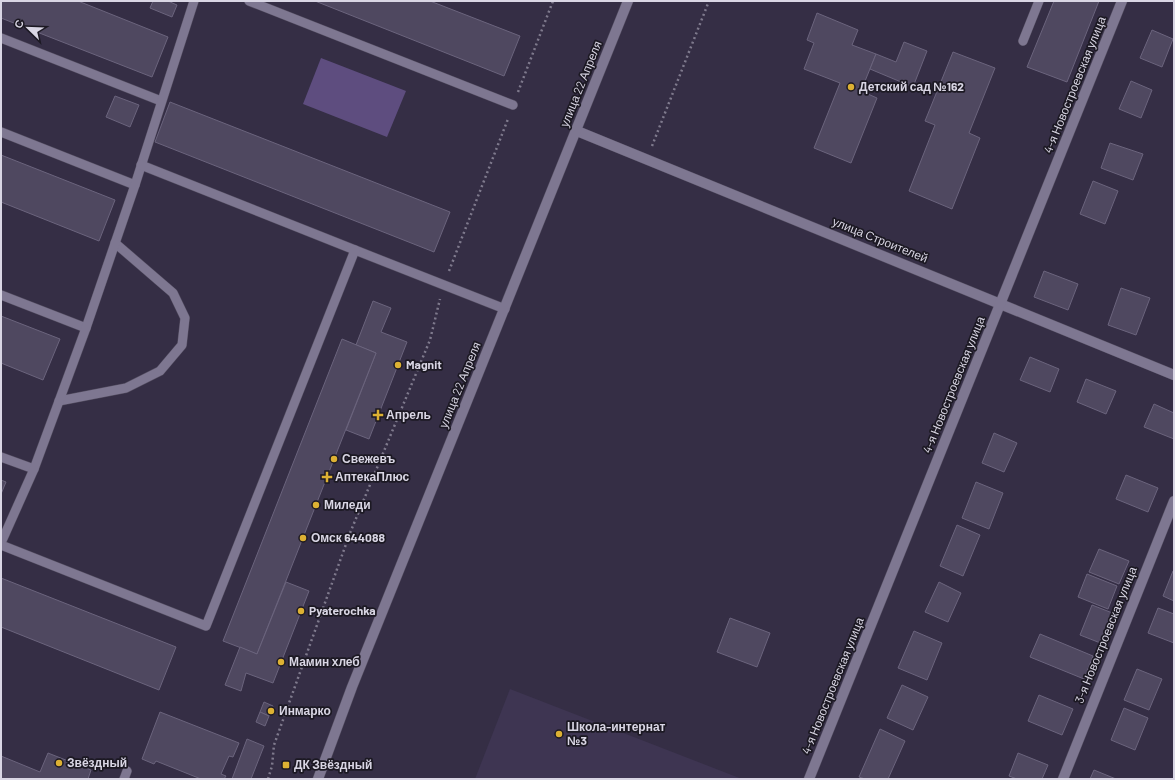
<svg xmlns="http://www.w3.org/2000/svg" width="1175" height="780" viewBox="0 0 1175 780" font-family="Barlow,sans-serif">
<rect width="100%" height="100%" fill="#352e45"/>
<path fill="#3e3552" d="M510,689l232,90h-267z"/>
<path fill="#5e4d7f" d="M321,58l85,33 -19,46 -84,-33z"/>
<g fill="#4f4860" stroke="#6b647d">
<path d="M1,1h77l90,36 -16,40 -151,-59z"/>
<path d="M153,1h15l9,4 -5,12 -22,-9z"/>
<path d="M315,1h115l90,35 -16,40z"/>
<path d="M1054,1h45l-32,81 -40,-15z"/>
<path d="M817,13l41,17 -6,15 24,9 -15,37 16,7 -26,65 -37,-15 26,-65 -36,-14 10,-26 -7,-3z"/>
<path d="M1152,30l21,9 -11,28 -22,-9z"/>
<path d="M904,42l23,9 -14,36 -43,-18 6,-15 20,8z"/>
<path d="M953,52l42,16 -26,65 11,5 -28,71 -43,-18 26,-66 -10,-4z"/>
<path d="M1131,81l21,9 -11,28 -22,-9z"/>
<path d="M115,96l24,9 -9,22 -24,-10z"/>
<path d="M170,102l280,110 -16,40 -279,-110z"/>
<path d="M1110,143l33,11 -10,26 -32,-12z"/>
<path d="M1,155l114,45 -16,41 -98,-39z"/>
<path d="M1093,181l25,10 -13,33 -25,-10z"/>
<path d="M1044,271l34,13 -10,26 -34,-13z"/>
<path d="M1121,288l29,10 -14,37 -28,-10z"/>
<path d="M373,301l18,7 -10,24 26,10 -38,97 -23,-9 30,-77 -20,-8z"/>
<path d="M1,316l59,23 -17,41 -42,-17z"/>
<path d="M342,339l34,14 -119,301 -34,-13z"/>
<path d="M1030,357l29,12 -9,23 -30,-12z"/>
<path d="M1086,379l30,12 -10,23 -29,-12z"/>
<path d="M1154,404l20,9v26l-30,-12z"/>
<path d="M994,433l23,10 -13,29 -22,-9z"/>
<path d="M1126,475l32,13 -10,24 -32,-13z"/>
<path d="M1,480l5,2 -5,12z"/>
<path d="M976,482l27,11 -14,36 -27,-11z"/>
<path d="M957,525l23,10 -17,41 -23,-10z"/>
<path d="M1099,549l30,12 -10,23 -30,-12z"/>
<path d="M1173,571l1,1v29l-11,-5z"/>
<path d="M1087,574l30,12 -9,23 -30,-12z"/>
<path d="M1,578l175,69 -17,43 -158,-63z"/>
<path d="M286,582l23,9 -36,92 -27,-10 -5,18 -16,-6 15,-38 17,7z"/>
<path d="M939,582l22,11 -13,29 -23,-10z"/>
<path d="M1092,605l23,9 -12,30 -23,-9z"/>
<path d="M1158,608l16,6v29l-26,-10z"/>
<path d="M730,618l40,15 -13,34 -40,-15z"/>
<path d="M914,631l28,12 -15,37 -29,-12z"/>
<path d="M1040,634l53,22 -9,23 -54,-22z"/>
<path d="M1137,669l25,10 -13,31 -25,-10z"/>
<path d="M902,685l26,12 -15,33 -26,-12z"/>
<path d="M1039,695l34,14 -11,26 -34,-14z"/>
<path d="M264,702l9,4 -4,10 -9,-4z"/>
<path d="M1124,708l24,10 -13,32 -24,-10z"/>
<path d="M160,712l79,31 -6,14 -4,-1 -8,18 5,2 -2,3h-23l-45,-18 -2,3 -12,-5z"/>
<path d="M260,712l9,4 -4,10 -9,-4z"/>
<path d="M880,729l25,12 -17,38h-23l-6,-2z"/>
<path d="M247,739l17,7 -13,33h-19z"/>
<path d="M48,753l43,17 -3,9h-87v-23l39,16z"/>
<path d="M1018,753l30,12 -6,14h-25l-8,-3z"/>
<path d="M1094,770l22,9h-26z"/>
</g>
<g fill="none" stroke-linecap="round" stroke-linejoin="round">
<defs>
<g id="service">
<path d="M249,1l264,104"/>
<path d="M1,38l160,63"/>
<path d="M1023,41l16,-40"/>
<path d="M1,132l134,53"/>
<path d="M355,250l150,59"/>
<path d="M1,295l85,33"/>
<path d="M59,401l67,-13 34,-17 22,-26 3,-27 -12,-25 -58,-50"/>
<path d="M1,457l33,12"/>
<path d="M1,543l33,-74 52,-141 49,-143 59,-184"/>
<path d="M1,545l205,81 149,-376 -214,-85"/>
<path d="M124,779l3,-8"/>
</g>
<g id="minor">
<path d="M577,131l597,244"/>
<path d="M809,779l313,-778"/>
<path d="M1063,779l111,-278"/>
</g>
<path id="secondary" d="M318,779l34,-92 276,-686"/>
</defs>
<use href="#service" stroke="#524c5f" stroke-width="10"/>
<use href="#minor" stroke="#524c5f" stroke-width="11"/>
<use href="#secondary" stroke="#524c5f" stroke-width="11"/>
<g stroke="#7f7a8d" stroke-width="2.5" stroke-dasharray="2 3" stroke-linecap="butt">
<path d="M518,92l35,-91"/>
<path d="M652,146l57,-145"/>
<path d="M449,271l59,-152"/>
<path d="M268,779l4,-13 2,-21 76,-212 80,-193 10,-41"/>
</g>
<use href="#service" stroke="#7e7791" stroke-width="9"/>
<use href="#minor" stroke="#7e7791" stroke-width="10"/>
<use href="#secondary" stroke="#7e7791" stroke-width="10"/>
</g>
<g fill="#ddb133" stroke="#1c1923" stroke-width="1.5">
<circle cx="851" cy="87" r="4"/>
<circle cx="398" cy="365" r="4"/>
<path d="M376 409h4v4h4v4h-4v4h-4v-4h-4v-4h4z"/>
<circle cx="334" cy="459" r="4"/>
<path d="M325 471h4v4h4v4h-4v4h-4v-4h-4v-4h4z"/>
<circle cx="316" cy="505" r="4"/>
<circle cx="303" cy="538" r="4"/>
<circle cx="301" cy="611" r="4"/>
<circle cx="281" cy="662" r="4"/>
<circle cx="271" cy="711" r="4"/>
<circle cx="559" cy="734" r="4"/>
<circle cx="59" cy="763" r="4"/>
<rect x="282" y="761" width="8" height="8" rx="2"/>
</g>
<g text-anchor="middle" stroke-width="3.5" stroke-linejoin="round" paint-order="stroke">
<g font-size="12" fill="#d9d6e4" stroke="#1c1923">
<text transform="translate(581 84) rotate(-68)" y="4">улица 22 Апреля</text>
<text transform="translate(1075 85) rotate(-68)" y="4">4-я Новостроевская улица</text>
<text transform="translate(880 240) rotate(22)" y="4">улица Строителей</text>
<text transform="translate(460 385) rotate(-68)" y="4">улица 22 Апреля</text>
<text transform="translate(954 385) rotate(-68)" y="4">4-я Новостроевская улица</text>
<text transform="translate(1106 635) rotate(-68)" y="4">3-я Новостроевская улица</text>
<text transform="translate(833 686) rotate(-68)" y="4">4-я Новостроевская улица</text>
</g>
<g font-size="12" font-weight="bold" fill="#d9d6e4" stroke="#1c1923" text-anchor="start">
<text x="859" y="91">Детский сад №162</text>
<text x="406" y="369">Magnit</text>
<text x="386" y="419">Апрель</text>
<text x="342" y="463">Свежевъ</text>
<text x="335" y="481">АптекаПлюс</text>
<text x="324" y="509">Миледи</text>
<text x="311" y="542">Омск 644088</text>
<text x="309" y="615">Pyaterochka</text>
<text x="289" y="666">Мамин хлеб</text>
<text x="279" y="715">Инмарко</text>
<text x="567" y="731">Школа-интернат<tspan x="567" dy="14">№3</tspan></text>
<text x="67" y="767">Звёздный</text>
<text x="294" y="769">ДК Звёздный</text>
</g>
</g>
<rect width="1175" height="780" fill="none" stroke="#d9d6e4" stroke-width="4"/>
<g transform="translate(28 28) rotate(293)" stroke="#1c1923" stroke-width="3" paint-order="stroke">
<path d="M0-3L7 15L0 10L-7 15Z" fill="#d9d6e4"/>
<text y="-6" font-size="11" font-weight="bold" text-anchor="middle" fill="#d9d6e4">С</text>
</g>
</svg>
